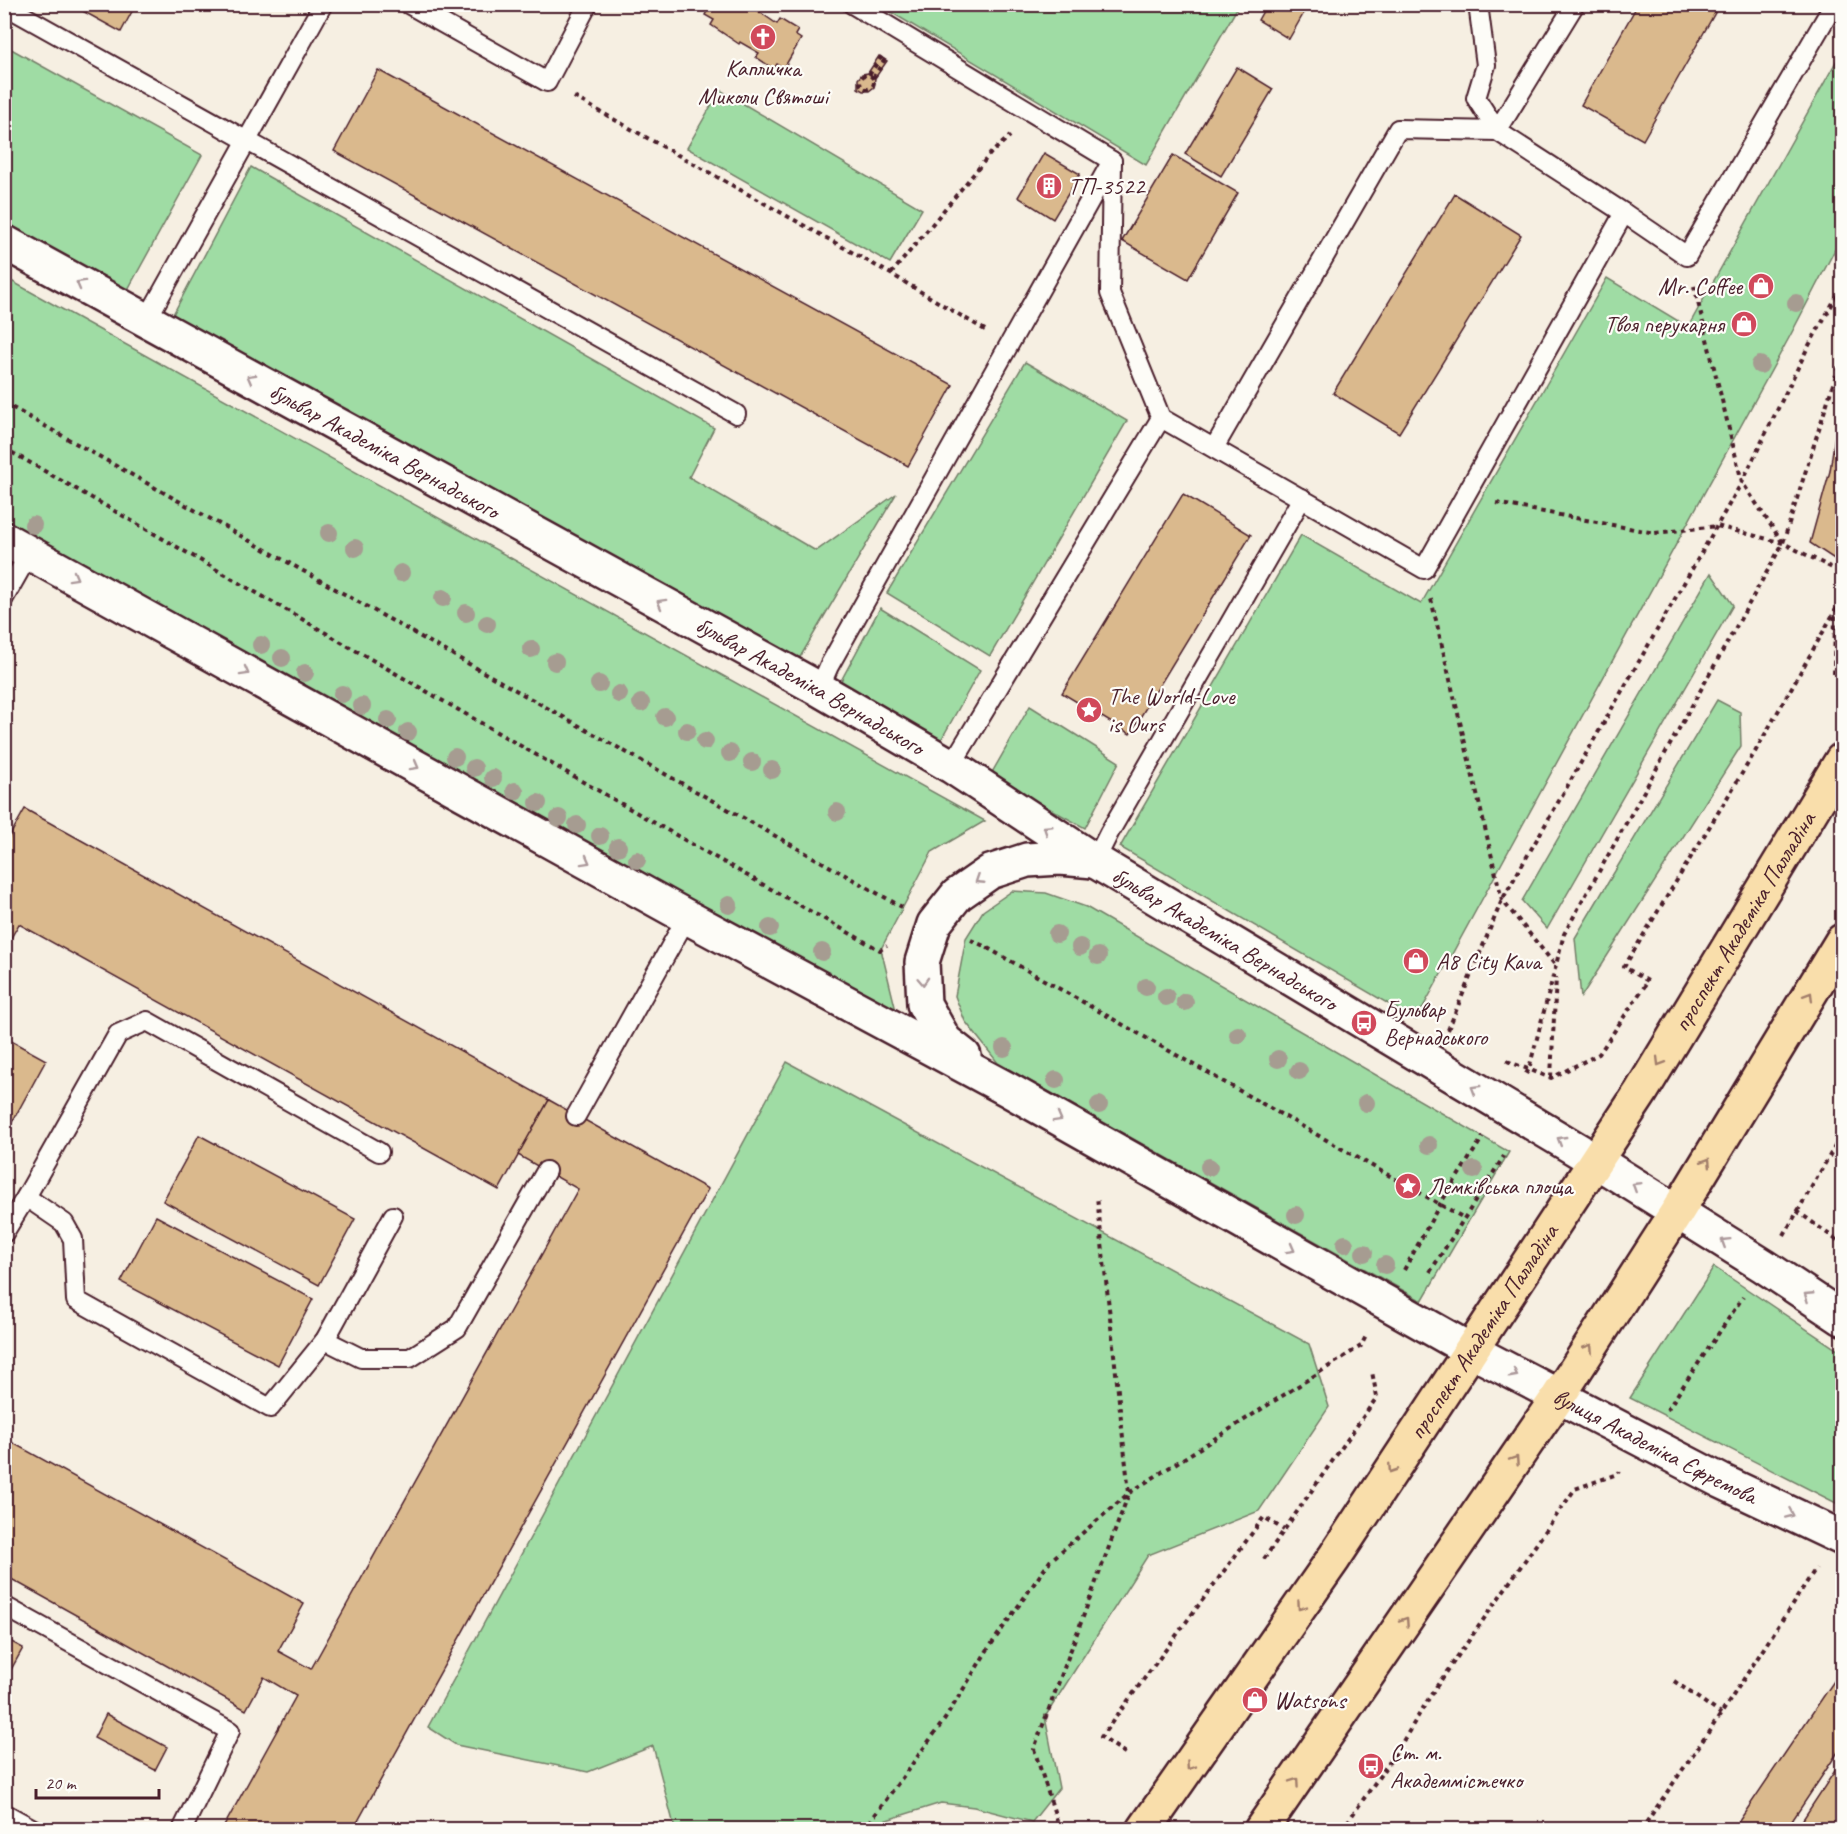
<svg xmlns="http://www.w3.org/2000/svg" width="1847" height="1834" viewBox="0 0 1847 1834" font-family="Caveat,sans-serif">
<rect width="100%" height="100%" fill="#f6efe2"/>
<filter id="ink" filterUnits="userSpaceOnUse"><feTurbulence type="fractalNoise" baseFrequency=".0167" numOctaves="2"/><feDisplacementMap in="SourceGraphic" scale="12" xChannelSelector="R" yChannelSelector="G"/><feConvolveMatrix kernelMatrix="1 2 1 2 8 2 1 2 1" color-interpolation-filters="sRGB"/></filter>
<g filter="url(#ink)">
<g fill="#9fdca4" stroke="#747e68" stroke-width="1.5">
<path d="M879,5h360l-93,160z"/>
<path d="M4,45l198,110 -76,138 -121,-68z"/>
<path d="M1842,51v185l-52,100 -374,684 -296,-173 181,-312 120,69 186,-326 81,49z"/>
<path d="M720,90l202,119 -32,54 -203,-115z"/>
<path d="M251,167l463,261 -25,49 127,74 80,-57 -104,177 -624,-347z"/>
<path d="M4,277l981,544 -53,31 -51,97 17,70 -893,-498z"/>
<path d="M1025,362l102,59 -137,235 -103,-63z"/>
<path d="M1711,573l22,32 -186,324 -25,-28z"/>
<path d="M880,608l100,62 -44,79 -101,-57z"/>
<path d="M1717,700l23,12 1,34 -160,251 -6,-59z"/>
<path d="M1030,706l89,56 -34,66 -95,-52z"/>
<path d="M1012,891l34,2 40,14 423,245 -87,149 -424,-238 -33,-42 -10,-25 11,-58 17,-27z"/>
<path d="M787,1062l522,282 20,63 -70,104 -111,44 -103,162 14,71 -27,34 -58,-15 -33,-4 -83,26h-183l-22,-83 -65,26 -132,-27 -28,-18z"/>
<path d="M1714,1267l128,86v153l-212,-108z"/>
</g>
<g fill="#dab98d" stroke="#4a1f2b" stroke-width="1.5">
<path d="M70,4h66l-15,28z"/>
<path d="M711,4h37l29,20 3,-5 18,11 -3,5 6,4 -17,29 -7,-4 -3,5 -18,-12 3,-4 -19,-11 -1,2 -28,-19 3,-5 -9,-5z"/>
<path d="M1267,4h42l-20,35 -31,-19z"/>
<path d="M1638,4h82l-77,136 -62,-35z"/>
<path d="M879,56l8,5 -12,17 -1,9 -5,4h-6l-5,-3v-9l4,-5 6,-1z"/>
<path d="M1237,67l36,22 -52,87 -36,-22z"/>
<path d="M378,70l575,315 -45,81 -574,-315z"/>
<path d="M1044,153l36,21 -27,45 -35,-22z"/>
<path d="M1173,155l65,38 -50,86 -66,-38z"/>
<path d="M1455,194l66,41 -122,198 -66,-40z"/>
<path d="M1842,384v-1v181l-32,-21 20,-72z"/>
<path d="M1183,494l68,41 -121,199 -68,-41z"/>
<path d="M25,809l524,291 -50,90 -480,-266 -15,26v-104z"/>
<path d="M4,1037l42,23 -36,66 -6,-3z"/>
<path d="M549,1100l159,89 -355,641h-131l74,-134 -32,-19 -18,33 -242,-135v-137l300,166 -26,47 33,18 267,-480 -60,-34z"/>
<path d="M199,1135l156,84 -36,66 -156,-84z"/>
<path d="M156,1216l157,83 -35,66 -157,-83z"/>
<path d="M4,1638l19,10 -19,34z"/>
<path d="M1836,1678l6,4v64l-56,84h-53z"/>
<path d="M106,1714l61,33 -12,23 -61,-32z"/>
<path d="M1842,1760v70h-46z"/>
</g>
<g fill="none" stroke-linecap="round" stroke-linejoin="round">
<defs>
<g id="service">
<path d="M408,4l139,78 41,-78"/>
<path d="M1478,4l8,61 -10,33 21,33 78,-127"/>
<path d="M4,5l732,409"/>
<path d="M1112,161l-2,132 51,125 263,151 200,-356 -127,-82 -99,-2 -184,319"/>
<path d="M1624,213l63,43 147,-252"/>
<path d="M146,321l177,-317"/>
<path d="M4,598l26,-46"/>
<path d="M819,689l10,-23 283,-505 -260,-157"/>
<path d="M951,766l210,-348"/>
<path d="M1095,861l14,-28 193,-335"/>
<path d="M576,1116l111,-199"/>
<path d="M26,1197l38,26 9,16 3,61 194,108 55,-68 68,-124"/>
<path d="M4,1233l22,-36 92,-163 29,-13 232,131"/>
<path d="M325,1340l36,18h49l47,-30 89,-157"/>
<path d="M4,1606l226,125 -48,99"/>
<path d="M4,1813l31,17"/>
</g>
<g id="secondary">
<path id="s1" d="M4,242l815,447 132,77 144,95 501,300 168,105 78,52"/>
<path id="s2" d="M4,539l683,378 320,172 463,261 251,131 121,57"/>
<path d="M964,1056l-19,-15 -21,-37 -2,-42 12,-38 23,-29 33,-23 37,-12 33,-2 34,3"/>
</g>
<g id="trunk">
<path id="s3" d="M1144,1830l190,-272 307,-466 201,-332"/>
<path d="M1261,1830l297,-433 119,-185 165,-271"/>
</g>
</defs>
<use href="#service" stroke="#4a1f2b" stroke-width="22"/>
<use href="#secondary" stroke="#4a1f2b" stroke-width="38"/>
<use href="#trunk" stroke="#4a1f2b" stroke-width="38"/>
<g stroke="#4a1f2b" stroke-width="4" stroke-dasharray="4.5 4.5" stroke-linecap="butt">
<circle cx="867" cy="82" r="7"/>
<path d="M869,75l13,-19"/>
<path d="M873,78l12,-19"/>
<path d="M574,97l317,177 94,56"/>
<path d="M891,274l100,-121 19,-17"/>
<path d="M1694,286l48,196 40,60"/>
<path d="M4,403l898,504"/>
<path d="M4,448c293,166 582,339 876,502l7,-4"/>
<path d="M1496,503l159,30 62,-7 66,17 59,30"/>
<path d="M1431,599l71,301 54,66"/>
<path d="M1835,673l7,-13"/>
<path d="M1834,674l1,-63 7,-3"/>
<path d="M971,940l13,6 480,272"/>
<path d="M1448,1030l54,-130 240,-418 66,-135 34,-60"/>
<path d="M1507,1061l44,17 48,-24 49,-73 -24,-14 131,-215 80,-141 7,-10"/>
<path d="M1526,1074l3,-5 35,-135 219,-391 57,-181h2"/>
<path d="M1551,1077l5,-100"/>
<path d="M1797,1211l45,33"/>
<path d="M1784,1235l58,-101"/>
<path d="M1404,1270l36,-66 43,-67"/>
<path d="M1430,1272l74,-116"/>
<path d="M1667,1410l76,-113"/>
<path d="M1264,1559l113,-162 -5,-25"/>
<path d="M1674,1681l47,33"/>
<path d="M1125,1753l-24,-16 163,-220 20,13"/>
<path d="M864,1830l81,-111 43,-70 62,-88 79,-68 232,-147 6,-12"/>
<path d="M1060,1830l-26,-81 95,-256 -32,-296"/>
<path d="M1342,1830l55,-79 37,-61 141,-201 42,-15 2,-3"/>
<path d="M1641,1830l80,-116 95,-146"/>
</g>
<use href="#service" stroke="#fdfcf7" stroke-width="18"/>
<use href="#secondary" stroke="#fdfcf7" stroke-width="33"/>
<use href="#trunk" stroke="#f9deab" stroke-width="33"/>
</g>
<g fill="#a69c91">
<circle cx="1796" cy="303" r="9"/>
<circle cx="1760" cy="365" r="9"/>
<circle cx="33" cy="525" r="9"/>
<circle cx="329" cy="533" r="9"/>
<circle cx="355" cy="548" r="9"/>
<circle cx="401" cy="573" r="9"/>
<circle cx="443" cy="598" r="9"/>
<circle cx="466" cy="613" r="9"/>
<circle cx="487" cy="624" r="9"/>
<circle cx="261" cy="645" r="9"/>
<circle cx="531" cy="649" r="9"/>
<circle cx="282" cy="658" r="9"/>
<circle cx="555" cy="662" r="9"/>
<circle cx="305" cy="673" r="9"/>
<circle cx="599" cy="684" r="9"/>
<circle cx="342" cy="694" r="9"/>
<circle cx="619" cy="694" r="9"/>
<circle cx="641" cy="703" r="9"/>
<circle cx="362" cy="706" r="9"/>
<circle cx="665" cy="717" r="9"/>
<circle cx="388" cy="720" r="9"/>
<circle cx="687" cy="731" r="9"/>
<circle cx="408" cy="732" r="9"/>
<circle cx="705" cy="741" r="9"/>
<circle cx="730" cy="753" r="9"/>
<circle cx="455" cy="757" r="9"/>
<circle cx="752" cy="762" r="9"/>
<circle cx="474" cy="768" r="9"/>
<circle cx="772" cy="770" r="9"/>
<circle cx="493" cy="778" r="9"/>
<circle cx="515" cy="791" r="9"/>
<circle cx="538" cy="803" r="9"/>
<circle cx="837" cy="812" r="9"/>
<circle cx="559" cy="818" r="9"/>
<circle cx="577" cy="825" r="9"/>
<circle cx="600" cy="836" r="9"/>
<circle cx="618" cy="847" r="9"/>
<circle cx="637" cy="860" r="9"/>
<circle cx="729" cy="905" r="9"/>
<circle cx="770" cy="928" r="9"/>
<circle cx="1057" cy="934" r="9"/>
<circle cx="1080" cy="947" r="9"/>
<circle cx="822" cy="952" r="9"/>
<circle cx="1098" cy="956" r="9"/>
<circle cx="1146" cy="987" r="9"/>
<circle cx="1166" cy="997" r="9"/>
<circle cx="1185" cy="1002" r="9"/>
<circle cx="1238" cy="1035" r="9"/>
<circle cx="1004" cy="1048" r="9"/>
<circle cx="1278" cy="1059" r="9"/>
<circle cx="1299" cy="1071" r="9"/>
<circle cx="1056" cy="1080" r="9"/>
<circle cx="1366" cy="1103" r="9"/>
<circle cx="1099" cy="1105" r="9"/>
<circle cx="1429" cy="1145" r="9"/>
<circle cx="1209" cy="1167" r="9"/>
<circle cx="1474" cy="1170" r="9"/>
<circle cx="1296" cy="1215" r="9"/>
<circle cx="1345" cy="1244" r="9"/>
<circle cx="1364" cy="1253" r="9"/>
<circle cx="1385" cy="1265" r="9"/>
</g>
<defs><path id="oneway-chevron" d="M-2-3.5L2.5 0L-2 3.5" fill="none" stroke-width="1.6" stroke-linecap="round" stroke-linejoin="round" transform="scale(1.5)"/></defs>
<g stroke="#ac999b">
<use href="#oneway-chevron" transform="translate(80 284) rotate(-151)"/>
<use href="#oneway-chevron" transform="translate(251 378) rotate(-151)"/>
<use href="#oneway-chevron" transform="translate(74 577) rotate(29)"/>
<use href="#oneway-chevron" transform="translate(661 603) rotate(-151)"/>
<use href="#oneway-chevron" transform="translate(245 672) rotate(29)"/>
<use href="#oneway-chevron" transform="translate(415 766) rotate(29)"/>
<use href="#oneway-chevron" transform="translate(1047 829) rotate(-147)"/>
<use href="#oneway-chevron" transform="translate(586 861) rotate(29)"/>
<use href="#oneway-chevron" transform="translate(979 880) rotate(147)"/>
<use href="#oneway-chevron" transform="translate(923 981) rotate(87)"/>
<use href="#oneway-chevron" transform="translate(1475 1089) rotate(-149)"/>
<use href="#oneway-chevron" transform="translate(1058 1118) rotate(29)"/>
<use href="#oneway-chevron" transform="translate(1561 1140) rotate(-149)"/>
<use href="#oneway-chevron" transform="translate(1636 1186) rotate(-148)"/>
<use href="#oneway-chevron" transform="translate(1725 1242) rotate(-148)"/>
<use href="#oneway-chevron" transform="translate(1291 1249) rotate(29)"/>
<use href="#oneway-chevron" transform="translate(1808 1296) rotate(-147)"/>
<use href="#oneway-chevron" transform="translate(1514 1374) rotate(28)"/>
<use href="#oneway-chevron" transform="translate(1790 1514) rotate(24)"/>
</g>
<g stroke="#a27e6b">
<use href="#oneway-chevron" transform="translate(1809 996) rotate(-59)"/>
<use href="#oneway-chevron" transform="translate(1660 1062) rotate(121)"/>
<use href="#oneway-chevron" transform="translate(1707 1162) rotate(-58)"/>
<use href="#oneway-chevron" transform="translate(1589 1348) rotate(-57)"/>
<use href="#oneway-chevron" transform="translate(1515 1460) rotate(-56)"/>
<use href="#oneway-chevron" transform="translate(1392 1469) rotate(123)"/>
<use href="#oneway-chevron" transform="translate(1301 1606) rotate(125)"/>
<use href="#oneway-chevron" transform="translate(1405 1621) rotate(-56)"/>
<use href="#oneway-chevron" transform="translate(1190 1766) rotate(125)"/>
<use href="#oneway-chevron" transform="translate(1295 1782) rotate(-55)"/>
</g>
</g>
<defs>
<symbol id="church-disc" viewBox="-11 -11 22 22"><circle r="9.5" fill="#d1495b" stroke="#fdfcf7"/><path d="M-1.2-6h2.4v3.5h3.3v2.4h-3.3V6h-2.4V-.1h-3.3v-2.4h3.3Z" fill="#fff"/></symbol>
<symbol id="building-disc" viewBox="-11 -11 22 22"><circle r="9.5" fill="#d1495b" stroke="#fdfcf7"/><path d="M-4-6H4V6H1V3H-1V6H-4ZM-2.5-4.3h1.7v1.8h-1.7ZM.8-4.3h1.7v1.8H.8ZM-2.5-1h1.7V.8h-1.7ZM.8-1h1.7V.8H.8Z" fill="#fff"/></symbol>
<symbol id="shop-disc" viewBox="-11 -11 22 22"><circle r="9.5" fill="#d1495b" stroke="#fdfcf7"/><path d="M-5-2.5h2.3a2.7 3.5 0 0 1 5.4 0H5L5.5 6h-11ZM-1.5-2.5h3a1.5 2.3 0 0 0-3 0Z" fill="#fff"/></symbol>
<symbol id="sight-disc" viewBox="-11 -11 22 22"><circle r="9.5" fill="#d1495b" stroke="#fdfcf7"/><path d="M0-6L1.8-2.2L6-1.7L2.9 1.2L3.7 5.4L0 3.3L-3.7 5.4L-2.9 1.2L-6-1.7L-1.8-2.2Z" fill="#fff"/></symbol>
<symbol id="bus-disc" viewBox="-11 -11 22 22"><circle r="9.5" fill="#d1495b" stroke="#fdfcf7"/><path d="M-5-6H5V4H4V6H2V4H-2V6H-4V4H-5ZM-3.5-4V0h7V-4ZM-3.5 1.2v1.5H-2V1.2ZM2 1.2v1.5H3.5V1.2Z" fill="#fff"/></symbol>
</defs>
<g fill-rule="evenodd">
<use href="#church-disc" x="748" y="22" width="30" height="30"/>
<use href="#building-disc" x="1034" y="171" width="30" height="30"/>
<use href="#shop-disc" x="1746" y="271" width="30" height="30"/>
<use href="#shop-disc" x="1729" y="309" width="30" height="30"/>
<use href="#sight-disc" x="1074" y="695" width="30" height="30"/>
<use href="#shop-disc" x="1401" y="946" width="30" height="30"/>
<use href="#bus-disc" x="1349" y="1008" width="30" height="30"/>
<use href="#sight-disc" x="1393" y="1171" width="30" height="30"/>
<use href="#shop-disc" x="1240" y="1685" width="30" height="30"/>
<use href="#bus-disc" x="1356" y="1751" width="30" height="30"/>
</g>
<g text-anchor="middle" stroke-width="4.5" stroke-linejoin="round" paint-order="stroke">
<g font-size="24" fill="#4a1f2b" stroke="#fdfcf7" text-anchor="start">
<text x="763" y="76" text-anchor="middle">Капличка<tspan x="763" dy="28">Миколи Святоші</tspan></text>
<text x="1068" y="194">ТП-3522</text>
<text x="1742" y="294" text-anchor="end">Mr. Coffee</text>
<text x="1724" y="332" text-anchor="end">Твоя перукарня</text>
<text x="1108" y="704">The World-Love<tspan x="1108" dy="28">is Ours</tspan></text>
<text x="1436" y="969">A8 City Kava</text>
<text x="1384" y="1017">Бульвар<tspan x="1384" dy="28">Вернадського</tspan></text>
<text x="1428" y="1194">Лемківська площа</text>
<text x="1274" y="1708">Watsons</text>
<text x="1390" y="1760">Ст. м.<tspan x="1390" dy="28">Академмістечко</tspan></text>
</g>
<g font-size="24" fill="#4a1f2b" stroke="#fdfcf7">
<text dy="8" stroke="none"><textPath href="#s1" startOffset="434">бульвар Академіка Вернадського</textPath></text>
<text dy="8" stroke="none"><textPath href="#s1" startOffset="920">бульвар Академіка Вернадського</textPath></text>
<text dy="8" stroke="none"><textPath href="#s3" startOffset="1089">проспект Академіка Палладіна</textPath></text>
<text dy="8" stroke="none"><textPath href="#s1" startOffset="1406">бульвар Академіка Вернадського</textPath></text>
<text dy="8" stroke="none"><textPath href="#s3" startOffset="603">проспект Академіка Палладіна</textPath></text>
<text dy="8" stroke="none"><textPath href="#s2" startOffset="1884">вулиця Академіка Єфремова</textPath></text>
</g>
</g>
<rect width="1847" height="1834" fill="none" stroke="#fdfcf7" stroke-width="24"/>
<rect x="12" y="12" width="1823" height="1810" fill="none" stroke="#4a1f2b" stroke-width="2" filter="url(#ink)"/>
<path d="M36 1789v9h123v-9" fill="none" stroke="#4a1f2b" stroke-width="3"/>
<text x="45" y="1789" font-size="18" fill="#4a1f2b" stroke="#fdfcf7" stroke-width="4.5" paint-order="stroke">20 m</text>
</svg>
